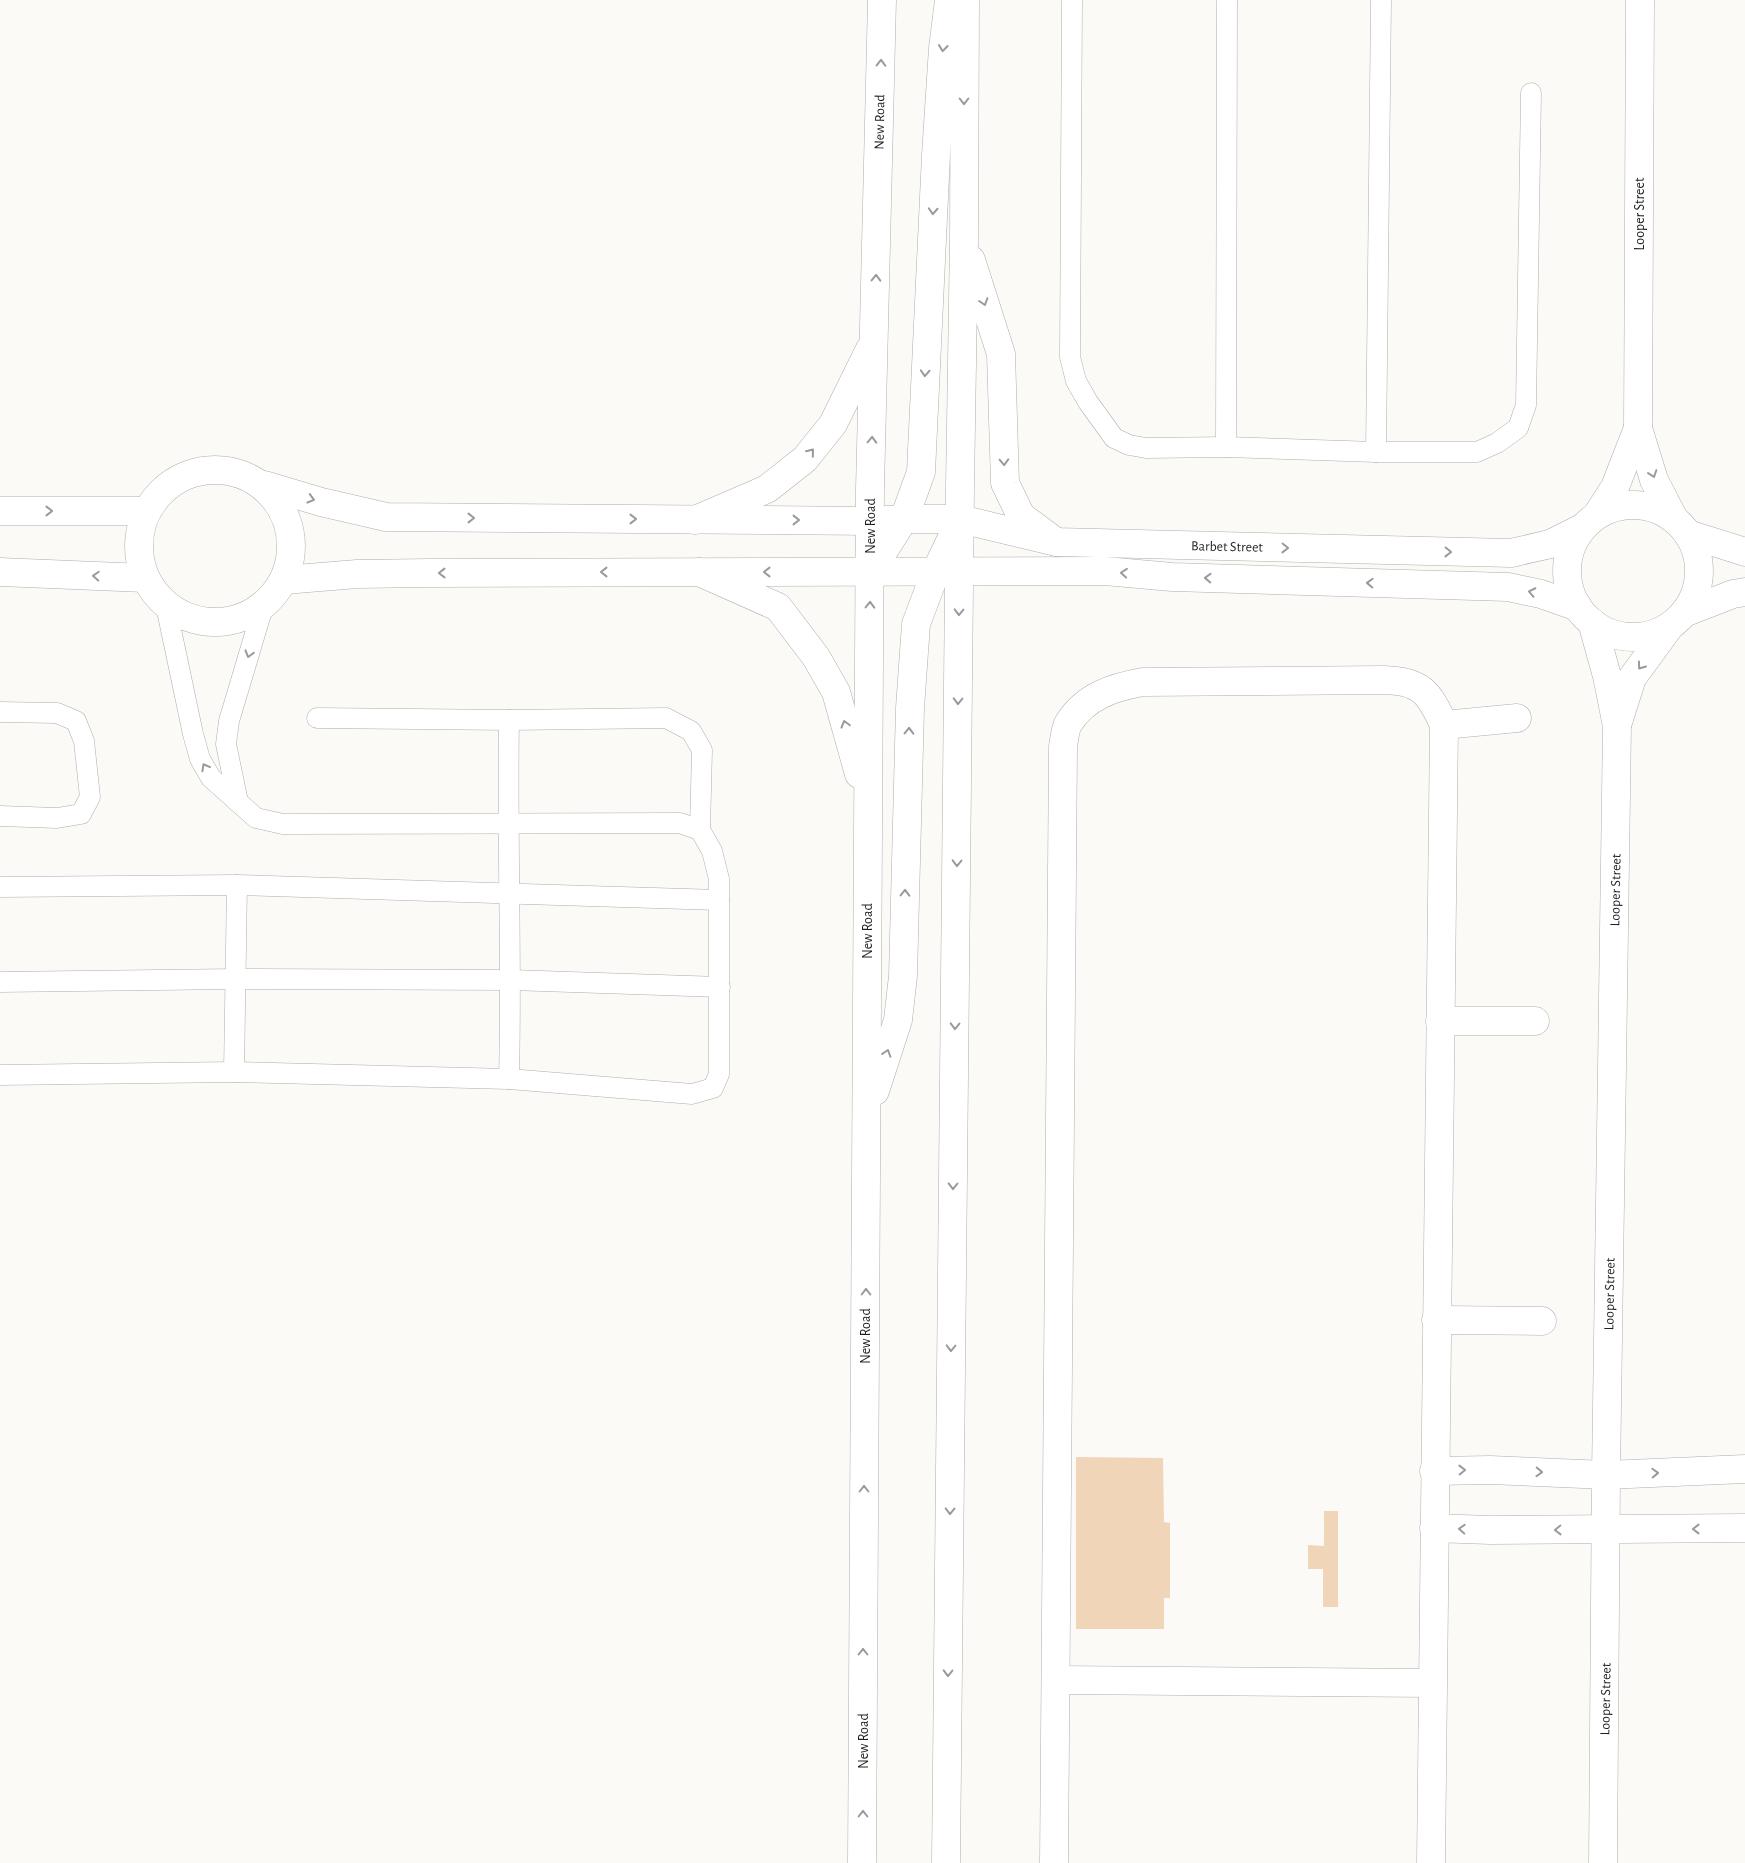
<svg xmlns="http://www.w3.org/2000/svg" width="1745" height="1863" viewBox="0 0 1745 1863" font-family="'Alegreya Sans',sans-serif">
<rect width="100%" height="100%" fill="#fcfaf7"/>
<g fill="#f0d5b9">
<path d="M1076,1457l87,1 1,64 6,1v75h-6v31h-88z"/>
<path d="M1324,1511h14v96h-15v-38h-15v-24l16,1z"/>
</g>
<g fill="none" stroke-linecap="round" stroke-linejoin="round">
<defs>
<g id="lane">
<path d="M1072,0l-2,357 6,24 12,21 26,36 15,7 17,3 80,-1 150,5h101l20,-9 21,-15 8,-23 5,-312"/>
<path d="M1226,447l1,-447"/>
<path d="M1376,452l5,-452"/>
<path d="M0,712l57,1 19,8 8,20 6,56 -9,17 -24,4 -57,-2"/>
<path d="M317,718l192,2 157,-2 25,13 11,19 -2,80"/>
<path d="M509,720c-2,120 3,239 0,359"/>
<path d="M238,802l-12,-58 3,-23 34,-114"/>
<path d="M0,887l237,-2 482,15"/>
<path d="M0,982l235,-3 276,1 209,7"/>
<path d="M234,1072l3,-187"/>
<path d="M0,1075l234,-3 275,7 183,15 21,-6 6,-14v-195l-7,-28 -12,-21 -20,-7 -397,1 -27,-6 -45,-40 -11,-19 -7,-25 -27,-128"/>
</g>
<g id="street">
<path d="M1640,0l-2,428 16,52 20,39"/>
<circle cx="215" cy="546" r="76"/>
<path d="M264,485l57,17 65,15 485,4 33,-2h56l96,23 455,11 39,-9 30,-15"/>
<circle cx="1633" cy="571" r="66"/>
<path d="M0,511h146"/>
<path d="M1597,515l18,-28 23,-59"/>
<path d="M1688,534l57,18"/>
<path d="M0,572l145,6"/>
<path d="M284,580l73,-6 72,-1 676,-2 67,6 336,10 33,7 37,13"/>
<path d="M1684,613l49,-19 12,-2"/>
<path d="M1592,622l15,54 10,50 -11,749 -3,388"/>
<path d="M1618,722l14,-44 38,-52"/>
<path d="M1444,725l73,-7"/>
<path d="M1440,1021h95"/>
<path d="M1436,1320l106,1"/>
<path d="M1434,1471l56,-1 116,5 139,-6"/>
<path d="M1434,1528l56,2 255,-2"/>
<path d="M1056,1680l376,3"/>
<path d="M1054,1863l9,-1116c1,-7 2,-17 5,-23 17,-28 46,-37 75,-42l241,-2c37,1 45,12 60,45l-13,1138"/>
</g>
<g id="secondary">
<path d="M971,260l30,94 4,129 16,33 35,26"/>
<path d="M695,520l72,-31 38,-30 28,-35 37,-75"/>
<path d="M699,572l79,35 38,50 20,35 23,82"/>
<path d="M870,572l34,-53 17,-47 15,-317 7,-107 6,-48"/>
<path d="M875,1091l23,-71 5,-44 7,-268 6,-84 20,-53 21,-44"/>
<path d="M862,1863l8,-1374 12,-489"/>
<path d="M946,1863l14,-1376 4,-248 1,-239"/>
</g>
</defs>
<use href="#lane" stroke="#b0adab" stroke-width="21"/>
<use href="#street" stroke="#b0adab" stroke-width="29"/>
<use href="#secondary" stroke="#b0adab" stroke-width="29"/>
<use href="#lane" stroke="#fff" stroke-width="20"/>
<use href="#street" stroke="#fff" stroke-width="28"/>
<use href="#secondary" stroke="#fff" stroke-width="28"/>
</g>
<defs><path id="oneway-chevron" d="M-2-3.5L2.5 0L-2 3.5" fill="none" stroke-width="1.6" stroke-linecap="round" stroke-linejoin="round" transform="scale(1.25)"/></defs>
<g stroke="#9b9a9a">
<use href="#oneway-chevron" transform="translate(943 48) rotate(96)"/>
<use href="#oneway-chevron" transform="translate(881 63) rotate(-89)"/>
<use href="#oneway-chevron" transform="translate(964 101) rotate(90)"/>
<use href="#oneway-chevron" transform="translate(933 211) rotate(93)"/>
<use href="#oneway-chevron" transform="translate(876 278) rotate(-89)"/>
<use href="#oneway-chevron" transform="translate(984 302) rotate(72)"/>
<use href="#oneway-chevron" transform="translate(925 373) rotate(93)"/>
<use href="#oneway-chevron" transform="translate(872 440) rotate(-88)"/>
<use href="#oneway-chevron" transform="translate(811 452) rotate(-51)"/>
<use href="#oneway-chevron" transform="translate(1004 462) rotate(88)"/>
<use href="#oneway-chevron" transform="translate(1653 474) rotate(71)"/>
<use href="#oneway-chevron" transform="translate(311 499) rotate(16)"/>
<use href="#oneway-chevron" transform="translate(49 511)"/>
<use href="#oneway-chevron" transform="translate(471 518)"/>
<use href="#oneway-chevron" transform="translate(633 519)"/>
<use href="#oneway-chevron" transform="translate(796 520)"/>
<use href="#oneway-chevron" transform="translate(1285 548) rotate(1)"/>
<use href="#oneway-chevron" transform="translate(1448 552) rotate(1)"/>
<use href="#oneway-chevron" transform="translate(604 572) rotate(180)"/>
<use href="#oneway-chevron" transform="translate(767 572) rotate(-180)"/>
<use href="#oneway-chevron" transform="translate(442 573) rotate(180)"/>
<use href="#oneway-chevron" transform="translate(1124 573) rotate(-175)"/>
<use href="#oneway-chevron" transform="translate(96 576) rotate(-177)"/>
<use href="#oneway-chevron" transform="translate(1208 578) rotate(-178)"/>
<use href="#oneway-chevron" transform="translate(1370 583) rotate(-178)"/>
<use href="#oneway-chevron" transform="translate(1532 592) rotate(-168)"/>
<use href="#oneway-chevron" transform="translate(870 605) rotate(-89)"/>
<use href="#oneway-chevron" transform="translate(959 612) rotate(91)"/>
<use href="#oneway-chevron" transform="translate(249 654) rotate(106)"/>
<use href="#oneway-chevron" transform="translate(1641 666) rotate(126)"/>
<use href="#oneway-chevron" transform="translate(958 701) rotate(91)"/>
<use href="#oneway-chevron" transform="translate(845 724) rotate(-106)"/>
<use href="#oneway-chevron" transform="translate(909 731) rotate(-89)"/>
<use href="#oneway-chevron" transform="translate(205 767) rotate(-119)"/>
<use href="#oneway-chevron" transform="translate(957 863) rotate(91)"/>
<use href="#oneway-chevron" transform="translate(905 893) rotate(-89)"/>
<use href="#oneway-chevron" transform="translate(955 1026) rotate(91)"/>
<use href="#oneway-chevron" transform="translate(887 1053) rotate(-72)"/>
<use href="#oneway-chevron" transform="translate(953 1186) rotate(91)"/>
<use href="#oneway-chevron" transform="translate(866 1292) rotate(-90)"/>
<use href="#oneway-chevron" transform="translate(951 1348) rotate(91)"/>
<use href="#oneway-chevron" transform="translate(1462 1470) rotate(-1)"/>
<use href="#oneway-chevron" transform="translate(1539 1472) rotate(2)"/>
<use href="#oneway-chevron" transform="translate(1655 1473) rotate(-2)"/>
<use href="#oneway-chevron" transform="translate(864 1489) rotate(-90)"/>
<use href="#oneway-chevron" transform="translate(950 1511) rotate(91)"/>
<use href="#oneway-chevron" transform="translate(1462 1529) rotate(-177)"/>
<use href="#oneway-chevron" transform="translate(1696 1529) rotate(180)"/>
<use href="#oneway-chevron" transform="translate(1558 1530) rotate(179)"/>
<use href="#oneway-chevron" transform="translate(863 1652) rotate(-90)"/>
<use href="#oneway-chevron" transform="translate(948 1673) rotate(91)"/>
<use href="#oneway-chevron" transform="translate(863 1814) rotate(-90)"/>
</g>
<g text-anchor="middle" stroke-width="5" stroke-linejoin="round" paint-order="stroke">
<g font-size="14" fill="#201f1e" stroke="#fff">
<text transform="translate(879 122) rotate(-89)" y="5">New Road</text>
<text transform="translate(1639 214) rotate(-90)" y="5">Looper Street</text>
<text transform="translate(870 526) rotate(-90)" y="5">New Road</text>
<text transform="translate(1227 546) rotate(1)" y="5">Barbet Street</text>
<text transform="translate(1615 890) rotate(-89)" y="5">Looper Street</text>
<text transform="translate(867 931) rotate(-90)" y="5">New Road</text>
<text transform="translate(1609 1294) rotate(-89)" y="5">Looper Street</text>
<text transform="translate(865 1336) rotate(-90)" y="5">New Road</text>
<text transform="translate(1605 1699) rotate(-89)" y="5">Looper Street</text>
<text transform="translate(863 1741) rotate(-90)" y="5">New Road</text>
</g>
</g>
</svg>
